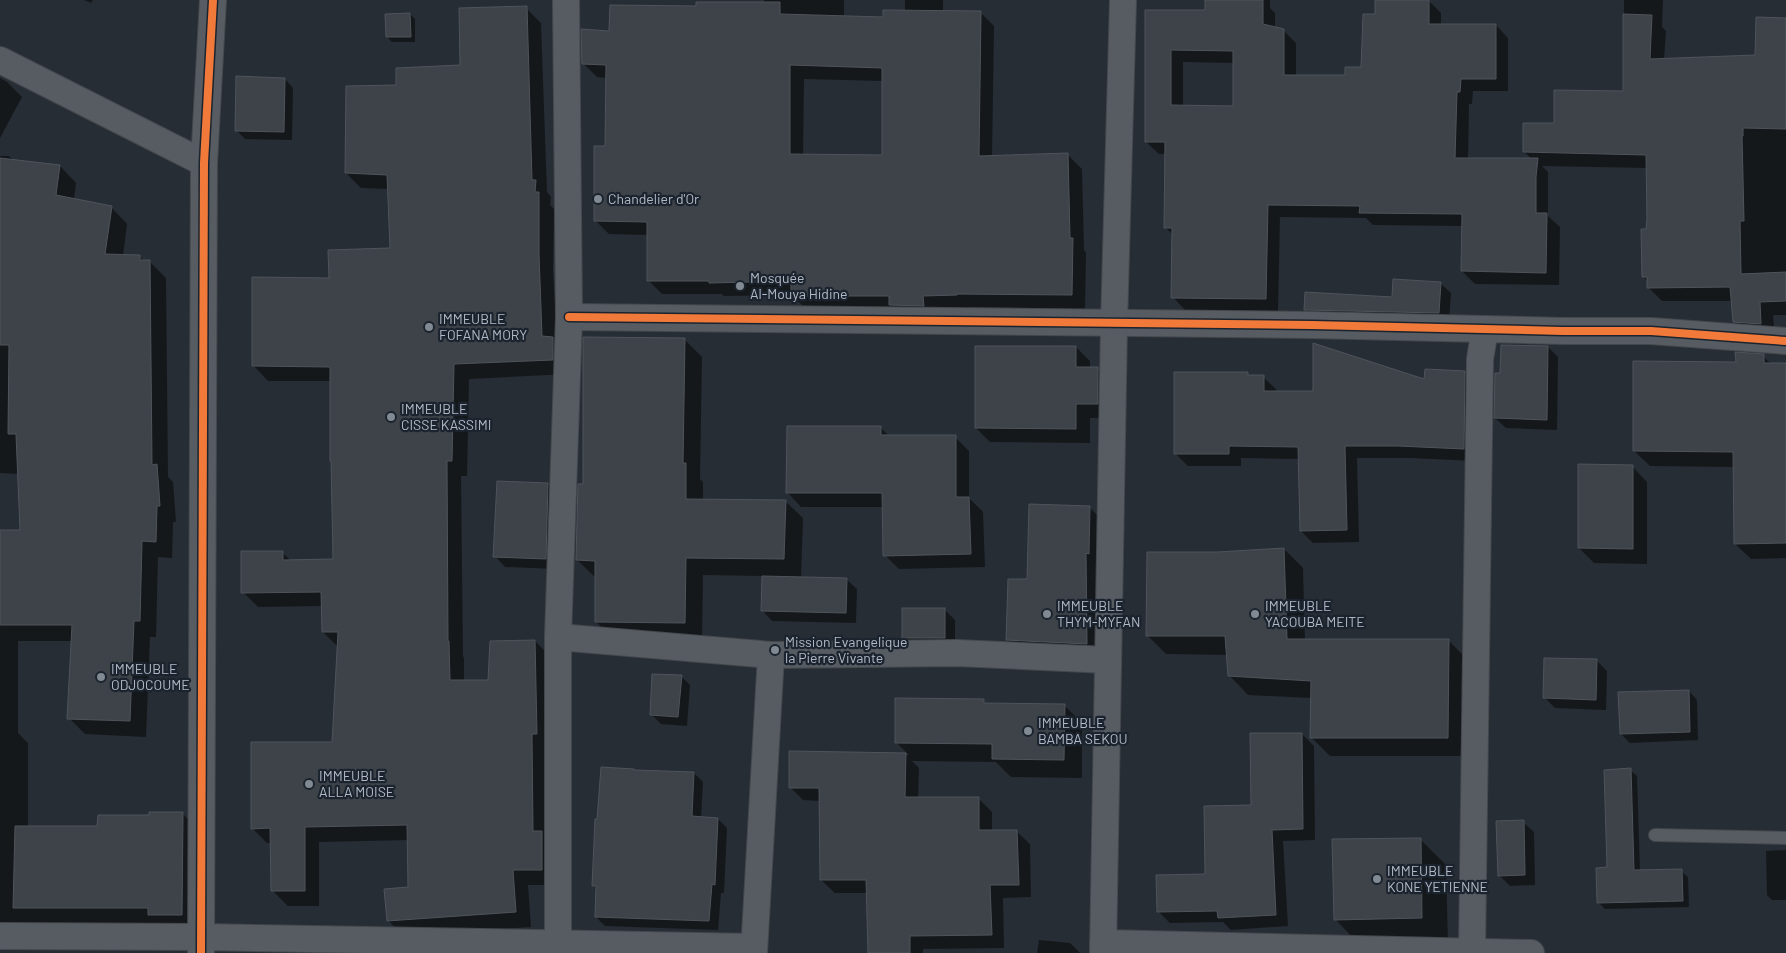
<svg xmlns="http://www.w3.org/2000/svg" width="1786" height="953" viewBox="0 0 1786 953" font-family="Barlow,sans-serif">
<rect width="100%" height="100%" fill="#272d34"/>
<g fill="#0007" fill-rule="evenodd">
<path d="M84,0h9l-2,3z"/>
<path d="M764,0h80v17l40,2 21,-8v-11h38v12h37l14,14 -2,131 76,-2 14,14 2,81 2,3 -1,56 -115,-2v2h-164l-14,-14 -68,1 -2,-2h-60l-14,-14v-45l-39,-1 -14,-14 11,-73 1,-69 -10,-1 -14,-14 28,-31 153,-29zM804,79l79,2v75h-80z"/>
<path d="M1206,0h64v8l5,5v15l8,2 13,13v34h50l17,-8 13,-54 52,-15 13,13v12h55l12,13v53h-35l-1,13h-3l-1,55h64l-8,-7 31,-27 69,-33v-92h39l-1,27 4,4 -2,29 93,-4 29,-37v296h-13l2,23 -27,-2 -14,-15 -2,-20h-70l-14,-14v-5l-5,-6 4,-46v-62l-105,-2 6,6v44l12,11 -1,58 -84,-1 -13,-13 1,-45 -90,-1 -7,-7 -86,-1 -2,94 -93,-1 -12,-13v-62l-8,-8 1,-73h-7l-13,-12v-131h60zM1183,62l51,1v44h-51z"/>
<path d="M526,8l15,15 6,169 4,5 -1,8 4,4 -1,61 4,72 10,32 -98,5 -2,97h-6l2,180 1,2v23l25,1 46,-41 15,15 7,229h-29l3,42 -128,9 -15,-16 21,-32v-48l-90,2v64h-31l-15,-15 -1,-48h-5l-15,-15 81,-85 5,-96 -15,-15v-26l-65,1 -15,-15 39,-40 9,9 43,-1 -3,-179h-63l-15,-16 77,-86 61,-29 -2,-61 -28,-1 -15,-15 52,-87 63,-19z"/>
<path d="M410,14l5,5v23h-23l-5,-5z"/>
<path d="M0,78l7,4 15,15 -22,41z"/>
<path d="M285,79l8,9 -1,52 -47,-1 -9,-9z"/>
<path d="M0,156h9l5,5 46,5 16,17 -2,17 37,7 16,17 -4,32h16l6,5h4l17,17 2,199 5,5 3,40h-3l-1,36 -14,-1 -2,80h-6l-4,100 -61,-3 -16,-16 3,-77h-54v92l10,10v84h71l51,-11 32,-3 17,17 -1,101 -198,4v-404h21l-2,-57 -19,-1z"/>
<path d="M1440,283l11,10 -2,30 -133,-3 -10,-11 87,-10z"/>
<path d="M684,339l18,18 -2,122 3,3v18l82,1 18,17 -2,60 45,1 11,10 -1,34 -84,-2 -10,-11 1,-34 -60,-1 -1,65 -88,-1 -18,-17v-44l-19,-18 7,-75z"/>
<path d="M1076,347l14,14v8h8l14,14 -1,35h-21v25l-100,-1 -14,-14z"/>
<path d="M1548,347l10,10 -1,73 -51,-2 -11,-10 7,-43z"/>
<path d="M1763,356l9,9h14v193l-35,1 -16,-15v-77l-85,-1 -16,-15 103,-88z"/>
<path d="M1248,373l4,4h11l13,12v3h38l112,-12 38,-7 13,12 -1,76 -65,-3h-54l2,84 -46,1 -12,-12 -2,-72 -58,-1v8h-53l-12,-12z"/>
<path d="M881,428l8,8 66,1 14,14v47l14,14 2,55 -86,2 -14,-14 -2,-48h-82l-14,-15z"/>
<path d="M1632,466l15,16v82l-53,-1 -15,-15z"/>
<path d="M548,484l10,10 -2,75 -51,-2 -10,-11z"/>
<path d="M1089,507l21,21 -3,136 -79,-3 -21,-21 22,-60z"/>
<path d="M1284,549l19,19 2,72h143l19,19v97h-137l-18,-18v-40l-64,-3 -18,-19 -2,-21 -62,-1 -19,-19 71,-81z"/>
<path d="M945,610l10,10v28h-41l-10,-11z"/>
<path d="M1596,660l11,11 -1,39 -51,-2 -10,-10z"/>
<path d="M681,676l9,9 -3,41 -26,-2 -9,-9z"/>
<path d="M1689,691l8,9 1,40 -68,3 -9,-9z"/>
<path d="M983,700l4,4 77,1 18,18v55l-71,-1 -15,-15 -84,-1 7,7 -1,30h60l14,14v19h24l14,13 1,53 -28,1 1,50 -81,1v4h-54l-1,-60h-33l-14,-13v-79l-18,-1 -13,-13v-35l119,3 -12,-12z"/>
<path d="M1302,734l12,12 1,94 -32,1 5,85 -57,4 -8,-8 -53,1 -12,-12 48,-36z"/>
<path d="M634,770l2,1 58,2 9,9 -2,36 17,1 9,9 -3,65h-3l-3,37 -113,-4 -9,-9 1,-27 -4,-5z"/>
<path d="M1630,770l7,6 3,96 41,-1 7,6 1,30 -84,2 -7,-7 10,-33z"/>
<path d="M1523,822l11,10 1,53 -25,1 -11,-11z"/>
<path d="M1420,839l26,26 2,79 -87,2 -26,-27z"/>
<path d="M1786,850v50h-14l-5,-5 -1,-44z"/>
<path d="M1039,940l31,3 10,10h-43z"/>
</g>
<g fill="#3e4349" stroke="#4f545c" fill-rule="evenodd">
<path d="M1205,0h58v24l21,5v46h61v-8h16l2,-53h12v-14h54v24h67v55h-35l-1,13h-3l-2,66h83l-2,19v36h11l-1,60 -85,-2 1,-57 -103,-1 1,-7 -92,-1 -2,94 -95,-1 1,-70h-8l1,-86h-20v-132h60zM1171,50l62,1v55l-62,-1z"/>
<path d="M696,2h84v12l103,3v-7l98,1 -2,145 89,-3 2,85h3l-1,57 -115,-1v1l-34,1 1,10 -35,-1v-9h-98v-15l-82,2v-2h-62v-59l-53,-1v-75h11l1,-81 -24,-1 -1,-35 28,2 1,-26 86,1zM790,65l92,3v87l-92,-1z"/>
<path d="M527,6l5,174h4l-1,12h4v62l3,82 11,1v23l-99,4 -2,97h-5l1,180h1l1,39h38l2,-39 45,-1 2,94h-5l1,97h9v39h-29l3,42 -129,9 -3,-32 24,-2 -1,-62 -102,2v64h-34l-1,-63 -19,1v-87h81l6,-110h-16l-1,-40 -80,1v-42h42v9l50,-1 -2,-98h-1v-94l-78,-1v-89l77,1 -1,-28 62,-2 -3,-73 -42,-2 1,-87 50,-1v-17l64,-3 -1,-57z"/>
<path d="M410,13l1,24h-25l-1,-23z"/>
<path d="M1623,14l29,1 -2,44 105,-4 1,-38 30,1v111l-43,-1v8h-1l2,85h-4l1,53 45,-2v29l-26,1 1,22 -28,-2 -3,-35 -83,1v-11h-5l-1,-48h5l1,-9 -1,-65 -123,-3v-29h31v-33l69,1z"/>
<path d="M236,76l49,2 -1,54 -49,-1z"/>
<path d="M0,158l60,7 -4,30 56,11 -7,48 35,1v5h10l2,205 5,-1 3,42h-3l-1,36 -14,-1 -2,80h-6l-4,100 -63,-2 5,-94h-72v-95h20l-4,-96h-8l1,-89h-9z"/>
<path d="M1393,279l48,3 -2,31 -135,-3 1,-18 87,5z"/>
<path d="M583,337l102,1 -2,125h3v36l100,1 -2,59 -98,-1 -1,65 -90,-1v-61l-19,-1 2,-76h5z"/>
<path d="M1313,343l111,36 1,-10 40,2 -1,78 -66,-3h-53l2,84 -47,1 -2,-84 -69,-1v8h-55v-82h74v3h16v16h49z"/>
<path d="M1501,345l47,1 -1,74 -53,-2 1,-45h5z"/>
<path d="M975,346h101v21h22v37h-22v25l-101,-1z"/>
<path d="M1735,352l29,2v9h22v180l-52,1 -1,-92 -100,-1v-90l103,1z"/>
<path d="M787,426h94v9h75v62h13l2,57 -88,2 -1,-63h-96z"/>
<path d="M1578,464l55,1v84l-55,-1z"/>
<path d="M497,481l51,2 -2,76 -53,-2z"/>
<path d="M1029,504l61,2 -1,48 -3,-1 1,91 -81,-4 2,-61h19z"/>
<path d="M1284,548l3,91h162l-1,99h-138l1,-57 -83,-5 -3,-40h-79l1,-84h71z"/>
<path d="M762,576l85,2 -1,35 -85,-2z"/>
<rect x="902" y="608" width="43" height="30"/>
<path d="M1544,658l53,1 -1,41 -53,-2z"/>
<path d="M652,674l30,1 -4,42 -28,-2z"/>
<path d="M1689,690l1,42 -70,2 -2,-42z"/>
<path d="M895,698l89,1v4l81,1 -1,56 -72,-1v-15l-97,-1z"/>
<path d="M1250,733h52l1,96 -31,1 4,85 -58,3 -1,-7 -60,1 -1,-37 49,-1 -1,-68 47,-1z"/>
<path d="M789,751l117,2 -1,44h74v33h38l2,55h-29l2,50 -82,1v17h-42l-2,-73h-46l-1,-92h-30z"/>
<path d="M601,767l33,2v1l60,2 -2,44 26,2 -3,67 -3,-1 -3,37 -114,-4 1,-31h-4l3,-67h2z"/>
<path d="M1631,768l3,102 48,-1 1,32 -86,2 -1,-35 11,-1 -3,-97z"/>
<path d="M149,812h34l-1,103h-34v-7h-135l2,-82h82l1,-11h51z"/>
<path d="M1524,820l1,55 -27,1 -2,-55z"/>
<path d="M1421,838l1,80 -88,2 -2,-81z"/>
</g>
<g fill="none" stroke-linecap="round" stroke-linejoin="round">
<defs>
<path id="service" d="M1655,835l131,3"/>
<g id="minor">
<path d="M0,60l204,103"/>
<path d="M569,317l743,8 251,6h88l135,10"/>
<path d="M558,637l213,18 186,-2 151,7"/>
<path d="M0,936l201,1 553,10"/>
<path d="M1103,943l428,10"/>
<path d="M558,944v-307l11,-320 -3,-317"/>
<path d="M1472,952l8,-593 5,-30"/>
<path d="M201,953l3,-790 9,-163"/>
<path d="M754,953l17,-298"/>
<path d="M1103,953l11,-629 9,-324"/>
</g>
</defs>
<use href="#service" stroke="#44484d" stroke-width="14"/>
<use href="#minor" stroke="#44484d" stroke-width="28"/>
<use href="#service" stroke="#575c63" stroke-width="12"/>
<use href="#minor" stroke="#575c63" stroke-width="26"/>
<defs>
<g id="cycleway">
<path d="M569,317l743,8 251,6h88l135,10"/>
<path d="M201,953l3,-790 9,-163"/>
</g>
</defs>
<use href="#cycleway" stroke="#1b242e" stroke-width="11"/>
<use href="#cycleway" stroke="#f17a3a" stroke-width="8"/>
</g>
<g fill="#818993" stroke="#1b242e" stroke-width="2">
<circle cx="598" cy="199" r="5"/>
<circle cx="740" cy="286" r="5"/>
<circle cx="429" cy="327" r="5"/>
<circle cx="391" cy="417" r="5"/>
<circle cx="1047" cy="614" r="5"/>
<circle cx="1255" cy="614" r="5"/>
<circle cx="775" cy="650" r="5"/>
<circle cx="101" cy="677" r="5"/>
<circle cx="1028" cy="731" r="5"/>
<circle cx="309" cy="784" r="5"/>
<circle cx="1377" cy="879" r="5"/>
</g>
<g text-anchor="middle" stroke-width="4.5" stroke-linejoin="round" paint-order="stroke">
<g font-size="14" fill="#b1bac6" stroke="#1b242e" text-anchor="start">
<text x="608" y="204">Chandelier d'Or</text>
<text x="750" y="283">Mosquée<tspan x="750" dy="16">Al-Mouya Hidine</tspan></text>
<text x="439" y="324">IMMEUBLE<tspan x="439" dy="16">FOFANA MORY</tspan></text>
<text x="401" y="414">IMMEUBLE<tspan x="401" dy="16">CISSE KASSIMI</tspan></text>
<text x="1057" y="611">IMMEUBLE<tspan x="1057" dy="16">THYM-MYFAN</tspan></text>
<text x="1265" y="611">IMMEUBLE<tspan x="1265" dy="16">YACOUBA MEITE</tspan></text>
<text x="785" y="647">Mission Evangelique<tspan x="785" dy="16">la Pierre Vivante</tspan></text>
<text x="111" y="674">IMMEUBLE<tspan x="111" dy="16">ODJOCOUME</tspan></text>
<text x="1038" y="728">IMMEUBLE<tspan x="1038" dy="16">BAMBA SEKOU</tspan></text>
<text x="319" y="781">IMMEUBLE<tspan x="319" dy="16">ALLA MOISE</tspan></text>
<text x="1387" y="876">IMMEUBLE<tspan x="1387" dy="16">KONE YETIENNE</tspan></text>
</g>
</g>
</svg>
